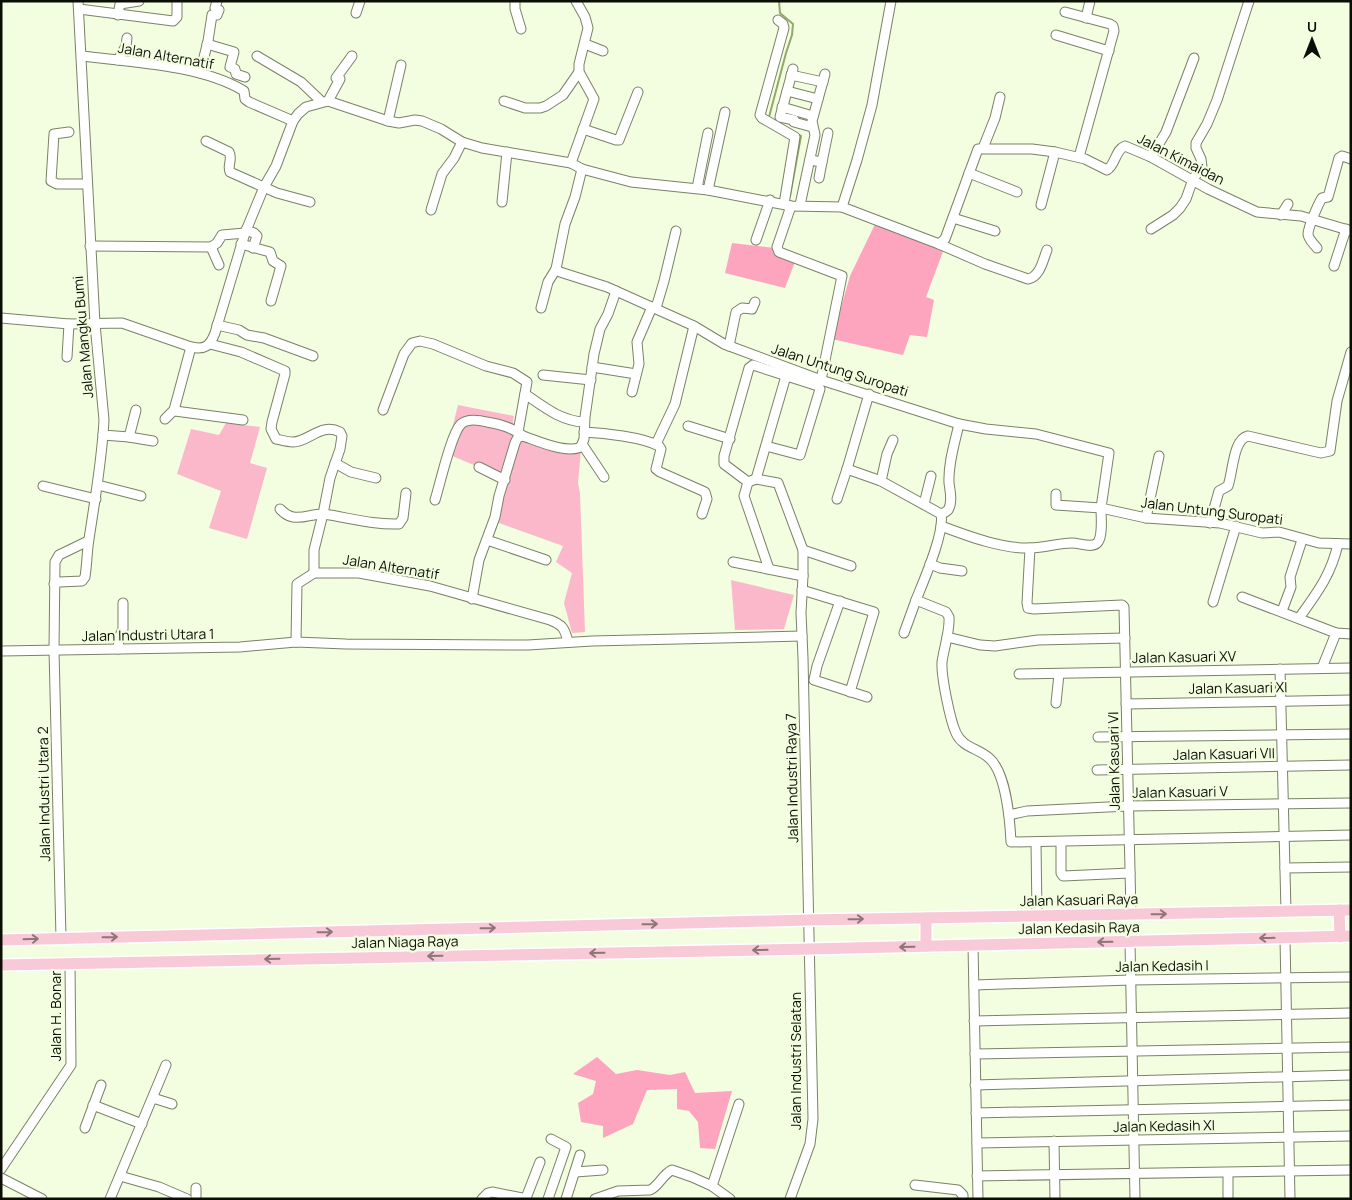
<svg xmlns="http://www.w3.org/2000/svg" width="1352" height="1200" viewBox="0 0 1352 1200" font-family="Manrope,sans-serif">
<rect width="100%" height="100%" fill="#f3fde0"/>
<g fill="#fbb8ca">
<path d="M458,405l56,11 -3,18 70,16 -3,33 2,10 5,139 -13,1 -8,-30 8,-30 -16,-11 7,-16 -64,-23 8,-44 -57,-24 3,-30z"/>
<path d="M226,423l34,4 -10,36 17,5 -20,71 -38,-11 12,-37 -44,-17 14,-45 28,6z"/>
<path d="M731,580l63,15 -10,34 -49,1z"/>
</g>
<g fill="#fda4be">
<path d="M878,218l67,28 -19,51 8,3 -7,37 -17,-2 -7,20 -71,-16 18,-63z"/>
<path d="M732,243l43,5 21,11 -11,29 -60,-15z"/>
<path d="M597,1057l19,17 21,-4 33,5 15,-3 10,21 37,-2 -17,58 -15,-1 -2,-26 -9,-11 -12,-2v-20l-30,1 -14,34 -30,14v-12l-22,-4 -3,-19 15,-9 3,-13 -23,-7z"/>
</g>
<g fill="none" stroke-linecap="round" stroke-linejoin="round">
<g stroke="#94a76c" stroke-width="2">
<path d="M769,117l17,-64 6,-18 1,-11 -13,-11 -1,-12"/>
<path d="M790,196l11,-60 -4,-2"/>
</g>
<defs>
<g id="minor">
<path d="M515,1v8l6,20"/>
<path d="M576,1l9,16 3,11 -9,36v8l15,27 -23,64 11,6 -7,28 -10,27 -9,45 4,3 47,15 87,39 30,18 97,36 138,44 27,5 50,5 73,19 -8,55 45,10 74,5 42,10 17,-1 40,11 32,1"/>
<path d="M79,9l94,12 4,-4v-16"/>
<path d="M1065,12l45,12 3,2 1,5 -35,126"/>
<path d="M356,13l4,-12"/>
<path d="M118,15l2,-11 19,-3"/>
<path d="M1086,18l4,-17"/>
<path d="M778,20l5,4 1,4 -24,87 2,3 33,19 -11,67"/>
<path d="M1056,35l53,16"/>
<path d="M207,44l27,8 -4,15 5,2 1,5 9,3"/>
<path d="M585,44l18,7"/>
<path d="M82,56c49,6 120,9 162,35l1,8 4,3 44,19"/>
<path d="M257,56l44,26 21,20"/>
<path d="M118,60l8,-14 1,-8"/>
<path d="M793,69l-13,48 14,3v2l18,5"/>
<path d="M200,73l8,-32 4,-26h5l2,-5 -4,-2 2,-7"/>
<path d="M791,75l32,7"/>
<path d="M787,91l31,8"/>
<path d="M328,101l12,-22 -4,-1 16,-22"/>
<path d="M504,101l21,7h15l6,-2 17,-11 16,-23"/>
<path d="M782,107l31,9"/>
<path d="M388,121l13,-56"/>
<path d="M583,129l33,11h3l19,-48"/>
<path d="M69,132l-15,2 -3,47 6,3h30"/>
<path d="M206,141l23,11c4,7 -2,13 1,20l47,21 33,9"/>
<path d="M983,148l12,-30 5,-21"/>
<path d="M1151,157l15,-25 28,-74"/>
<path d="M810,160l12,2 6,-29"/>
<path d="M582,169l49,13 77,8 83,16 51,1 97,37 6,-5 33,-90h54l23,3 30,7 22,11c9,-6 8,-20 18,-24l26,11 57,32 49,23 44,4 50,15"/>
<path d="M969,173l48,19"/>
<path d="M819,178l3,-16"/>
<path d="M697,188l11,-55"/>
<path d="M708,190l17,-78"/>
<path d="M502,202l5,-50"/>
<path d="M800,205l15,-70 -3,-14 13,-47"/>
<path d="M1041,205l14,-53"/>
<path d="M791,206l-14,41 2,5 63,24 -21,104"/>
<path d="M842,207l15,-47 15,-55 19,-104"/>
<path d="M431,210l11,-36 12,-16 8,-16"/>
<path d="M1281,215l7,-11"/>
<path d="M953,218l42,13"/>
<path d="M1151,229l22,-14 7,-7 6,-9 7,-20 9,-12 -1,-8 -5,-11v-5l11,-19 10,-24 32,-99"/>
<path d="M246,230l8,3 3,3 -4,12"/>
<path d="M756,240l14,-40"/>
<path d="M241,244l29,8 3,9 8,5 -10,35"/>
<path d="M939,244l46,20 43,15c12,-2 15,-19 19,-29"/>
<path d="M90,246l121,1 6,-4 5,-8 23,-2"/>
<path d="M211,247l8,18"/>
<path d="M1317,248c-3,-4 -9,-9 -9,-14 0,-6 10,-30 14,-36l6,-1 11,-39 3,-2 9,3"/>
<path d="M1334,266l12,-37"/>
<path d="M541,308l7,-26 8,-13"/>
<path d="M656,308l8,-27 12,-50"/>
<path d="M1,318l68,6 53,-1 69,24c14,3 19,-1 24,-14l30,-100 19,-46 12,-21 17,-45 5,-7 8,-7 22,-6 60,20 11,2 16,-3 7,1 19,8 21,13 20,6 89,15"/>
<path d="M217,325l22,5 8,5 17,3 49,18"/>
<path d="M210,344l31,8 44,19v3l-13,48 -1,7 5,10c5,1 11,3 17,3 16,0 28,-20 47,-10l2,4 -2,13 -10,29 -7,36 -9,36v23"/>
<path d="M729,346l7,-34 6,-4 10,1 3,-7"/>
<path d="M67,357l2,-33"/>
<path d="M592,367l44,7"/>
<path d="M543,375l48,5"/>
<path d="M632,392l7,-28 -2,-22 15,-35"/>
<path d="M525,394c19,13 36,27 59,28"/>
<path d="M869,394l-22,75 34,12 60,33c4,19 -18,68 -25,86l30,12 3,5c1,15 -5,30 -7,45 -1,14 8,58 14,71 7,15 22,15 33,25 17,14 21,63 22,84l340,-7"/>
<path d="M174,410l1,1 68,9"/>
<path d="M383,410l21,-56 8,-11 8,-2 13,3 53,22 27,7 14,9 -9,50"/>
<path d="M165,419l9,-9 17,-63"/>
<path d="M688,426l42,13"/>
<path d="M584,432c20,1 58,5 75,14l2,3 -5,20 4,3 45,20 2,7 -5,15"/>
<path d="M103,435l26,2 24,4"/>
<path d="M129,437l7,-27"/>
<path d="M582,444l22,33"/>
<path d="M656,444l19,-40 19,-78"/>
<path d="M766,446l34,9 20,-66 -2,-3 -65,-21 -4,3 -25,88v8l24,18 8,-3 22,4 25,67v26"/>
<path d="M335,463l16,9 25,6"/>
<path d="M479,467l26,13"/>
<path d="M756,479l30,-103"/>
<path d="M881,481l6,-27 6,-14"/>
<path d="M748,482l-4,14 25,73"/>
<path d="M98,485l43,11"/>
<path d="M43,486l53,13"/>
<path d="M837,499l10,-30"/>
<path d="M435,500c5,-16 16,-66 26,-76 7,-6 18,-4 26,-2 13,2 26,6 36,14 15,5 43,18 58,11l3,-8 1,-22 9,-63 6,-25 8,-15 8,-23"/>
<path d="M924,504l7,-28"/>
<path d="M280,509c4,4 7,7 13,8 11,2 21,-4 31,-3 26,4 49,11 75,10l4,-6 3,-25"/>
<path d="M941,514c3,-1 5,-2 7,-4 5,-8 2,-19 1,-27 -1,-20 6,-41 10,-59"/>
<path d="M1146,518l13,-62"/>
<path d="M1210,523l9,-32 9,-5c5,-14 5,-47 20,-50l64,15 9,2 9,-2 7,-50 14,-49"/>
<path d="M941,526c27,10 61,23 89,22 15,0 28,-5 42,-5 8,0 21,6 26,-1 5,-7 3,-25 3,-34l-45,-3v-11"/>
<path d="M487,540l59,20"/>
<path d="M1030,548l-3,55 1,5 6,1 88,-4 2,2 7,307"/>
<path d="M803,550l48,16"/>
<path d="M733,562l70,14 -2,37 2,45 10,461 -3,25 -20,55"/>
<path d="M930,564l10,4 22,3"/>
<path d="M54,584l5,-2 23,-1 3,-4c2,-13 2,-26 4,-38 6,-40 13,-79 15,-119l-9,-96 -17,-323"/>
<path d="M802,590l72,22 -24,80"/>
<path d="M1242,597l94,36 -14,35"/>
<path d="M472,599l7,-39 16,-43 4,-21 16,-53 3,-6 5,-1"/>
<path d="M840,601l-23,65 -3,14 53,17"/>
<path d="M1213,602l23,-76"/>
<path d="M1282,611l9,-24 -1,-10 12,-37"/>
<path d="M1299,618c18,-25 32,-43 39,-74"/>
<path d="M904,633l12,-33"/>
<path d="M1336,633l15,1"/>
<path d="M947,637l33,8 15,1 43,-6 87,-2"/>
<path d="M296,642l1,-58 17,-11h45l71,13 120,34c13,5 15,9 18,22"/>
<path d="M118,649l1,-11 4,-9v-26"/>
<path d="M1,651l239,-4 56,-5 50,2 182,1 64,-4 210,-5"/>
<path d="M1280,669l6,242"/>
<path d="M1019,674l332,-6"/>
<path d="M1056,703l3,-29"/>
<path d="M1126,704l225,-4"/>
<path d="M1098,737l253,-3"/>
<path d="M1097,770l254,-5"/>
<path d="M1009,815l18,-4 101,-5 223,-3"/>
<path d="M1036,842l1,74"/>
<path d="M1061,842v31l2,3 67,-3"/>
<path d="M1285,868l66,-1"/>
<path d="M61,938l-7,-288 1,-88 4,-7 29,-14"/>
<path d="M1285,938l5,261"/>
<path d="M1130,942l5,257"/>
<path d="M973,945l5,254"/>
<path d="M974,985l157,-5 220,-3"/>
<path d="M974,1021l377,-8"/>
<path d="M975,1054l376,-7"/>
<path d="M975,1085l376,-10"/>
<path d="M153,1098l19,6"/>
<path d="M93,1105l49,19"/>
<path d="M976,1113l375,-8"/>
<path d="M85,1128l16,-43"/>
<path d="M1054,1141l1,58"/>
<path d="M977,1143l374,-7"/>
<path d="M1,1169l70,-104 -1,-102"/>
<path d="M575,1172l28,-2"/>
<path d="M1228,1173v26"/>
<path d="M120,1176l39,11 28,12"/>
<path d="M977,1176l374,-6"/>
<path d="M1,1178l41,21"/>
<path d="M915,1185l43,5 5,5v4"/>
<path d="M712,1186l27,-82"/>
<path d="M526,1198l14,-36"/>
<path d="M110,1199l56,-134"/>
<path d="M196,1199v-11"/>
<path d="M482,1199l6,-6 4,-1 35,7"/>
<path d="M548,1199l18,-52 -15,-8"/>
<path d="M566,1199l14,-44"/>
<path d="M595,1199l23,-8 32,-1c9,-4 12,-15 22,-20l20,7 20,9 18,13"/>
</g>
<g id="major">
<path d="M1339,910l1,27"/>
<path d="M926,918v28"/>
<path d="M1,940l807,-20 543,-10"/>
<path d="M1,965l808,-16 542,-13"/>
</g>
</defs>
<use href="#minor" stroke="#798268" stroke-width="11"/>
<use href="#major" stroke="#fff" stroke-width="14"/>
<use href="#minor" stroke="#fff" stroke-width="9"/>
<use href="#major" stroke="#f8c9d6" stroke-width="11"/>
</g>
<defs><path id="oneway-shaft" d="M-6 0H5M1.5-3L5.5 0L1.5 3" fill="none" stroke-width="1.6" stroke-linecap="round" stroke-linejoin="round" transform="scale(1.25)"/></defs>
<g stroke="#8d7578">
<use href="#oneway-shaft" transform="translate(1159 914) rotate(-1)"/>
<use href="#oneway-shaft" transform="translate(856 919) rotate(-1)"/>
<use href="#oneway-shaft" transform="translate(650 924) rotate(-1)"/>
<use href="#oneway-shaft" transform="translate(488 928) rotate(-1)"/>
<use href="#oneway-shaft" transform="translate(325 932) rotate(-1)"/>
<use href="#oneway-shaft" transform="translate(110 937) rotate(-1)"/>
<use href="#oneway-shaft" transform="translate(1267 938) rotate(179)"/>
<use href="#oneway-shaft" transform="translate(31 939) rotate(-2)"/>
<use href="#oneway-shaft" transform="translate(1105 942) rotate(179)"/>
<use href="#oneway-shaft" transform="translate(907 947) rotate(179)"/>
<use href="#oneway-shaft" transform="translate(760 950) rotate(179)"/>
<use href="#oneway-shaft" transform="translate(597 953) rotate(179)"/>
<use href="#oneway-shaft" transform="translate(435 956) rotate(179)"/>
<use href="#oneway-shaft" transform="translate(272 959) rotate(179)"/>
</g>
<g text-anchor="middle" stroke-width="4.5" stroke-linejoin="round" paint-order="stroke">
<g font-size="14" fill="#0a0e05" stroke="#f3fde0">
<text transform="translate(166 56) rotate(10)" y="5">Jalan Alternatif</text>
<text transform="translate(1181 159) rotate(27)" y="5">Jalan Kimaidan</text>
<text transform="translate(83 337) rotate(-95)" y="5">Jalan Mangku Bumi</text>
<text transform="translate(840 370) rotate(18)" y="5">Jalan Untung Suropati</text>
<text transform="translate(1212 511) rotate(7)" y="5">Jalan Untung Suropati</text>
<text transform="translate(391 567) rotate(9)" y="5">Jalan Alternatif</text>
<text transform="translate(148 635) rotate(-1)" y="5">Jalan Industri Utara 1</text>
<text transform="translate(1184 657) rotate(-1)" y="5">Jalan Kasuari XV</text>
<text transform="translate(1238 688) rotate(-1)" y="5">Jalan Kasuari XI</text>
<text transform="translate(1224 754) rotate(-1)" y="5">Jalan Kasuari VII</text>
<text transform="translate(1114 761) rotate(-91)" y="5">Jalan Kasuari VI</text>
<text transform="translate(792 778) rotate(-91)" y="5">Jalan Industri Raya 7</text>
<text transform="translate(1180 792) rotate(-1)" y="5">Jalan Kasuari V</text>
<text transform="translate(44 794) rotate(-91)" y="5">Jalan Industri Utara 2</text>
<text transform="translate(1079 900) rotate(-1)" y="5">Jalan Kasuari Raya</text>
<text transform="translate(1079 928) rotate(-1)" y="5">Jalan Kedasih Raya</text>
<text transform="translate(405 942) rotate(-1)" y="5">Jalan Niaga Raya</text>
<text transform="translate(1162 966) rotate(-1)" y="5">Jalan Kedasih I</text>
<text transform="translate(56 1016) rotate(-90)" y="5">Jalan H. Bonar</text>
<text transform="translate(796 1061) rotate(-90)" y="5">Jalan Industri Selatan</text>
<text transform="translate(1164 1126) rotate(-1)" y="5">Jalan Kedasih XI</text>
</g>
</g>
<rect width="1352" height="1200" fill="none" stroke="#0a0e05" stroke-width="5"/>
<g transform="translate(1312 40)" stroke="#f3fde0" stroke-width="4" paint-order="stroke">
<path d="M0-4L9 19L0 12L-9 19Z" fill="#0a0e05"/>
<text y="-8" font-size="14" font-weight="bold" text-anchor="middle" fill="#0a0e05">U</text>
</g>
</svg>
